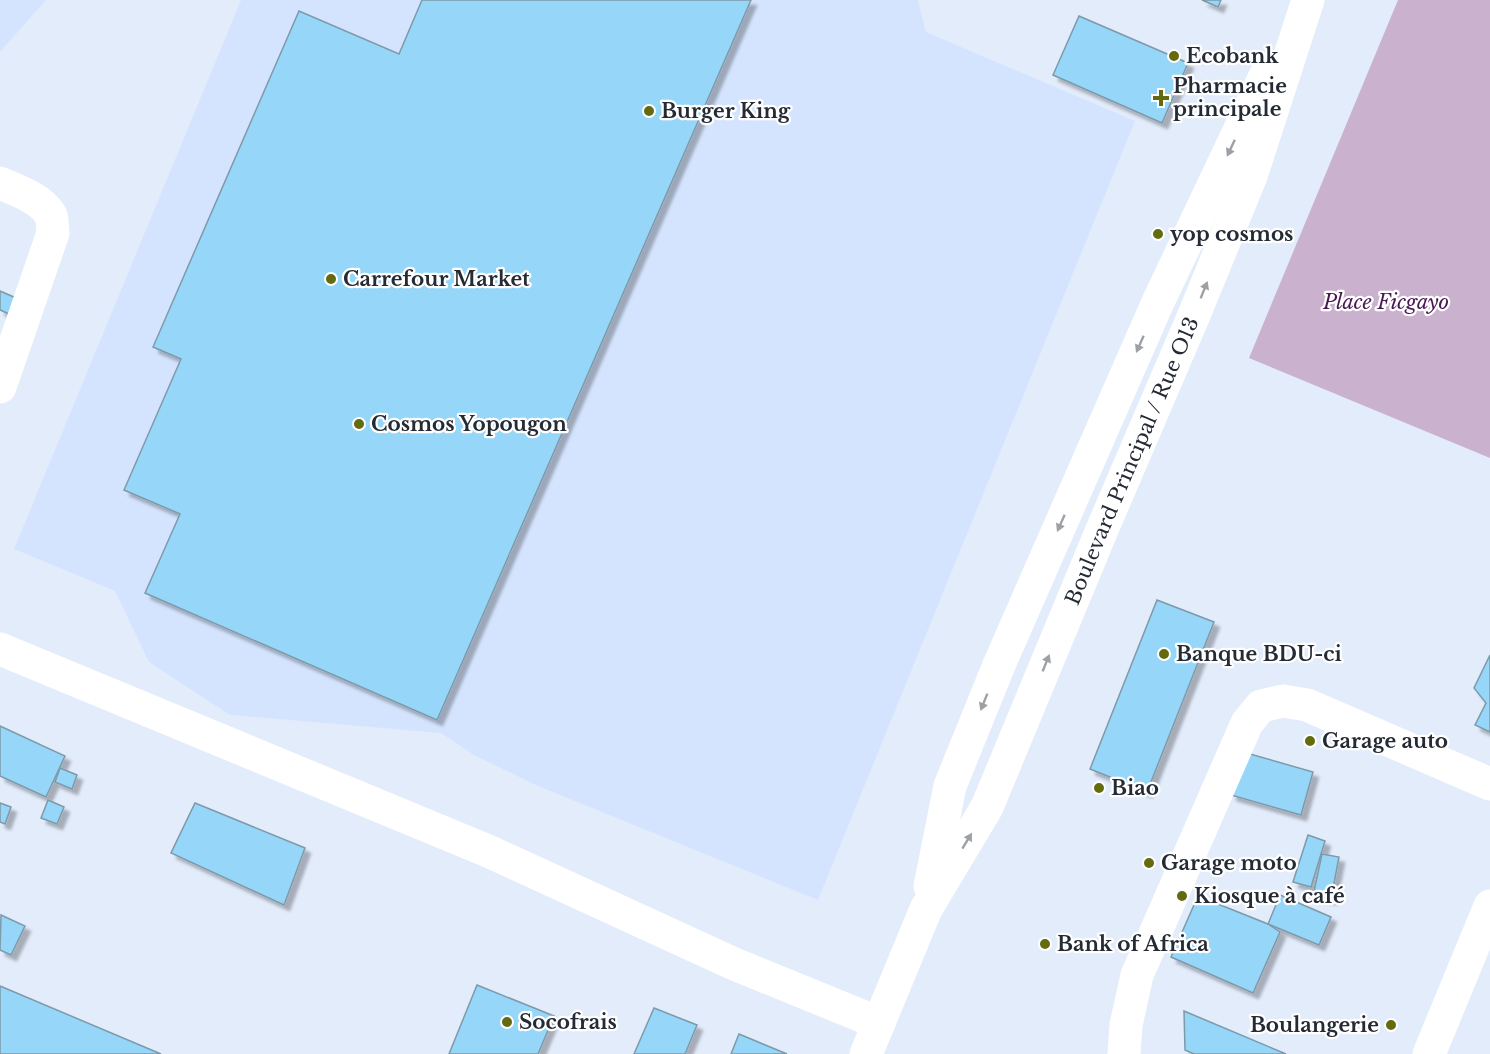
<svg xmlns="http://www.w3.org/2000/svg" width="1490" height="1054" viewBox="0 0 1490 1054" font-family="'Libre Baskerville',serif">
<defs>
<filter id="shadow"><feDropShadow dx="5.5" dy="5.5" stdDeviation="1.5" flood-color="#0004"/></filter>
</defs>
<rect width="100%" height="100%" fill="#e3ecfb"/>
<g fill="#d5e4fe">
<path d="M0,0h46l-46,52z"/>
<path d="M241,0h677l8,32 209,89 -317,779 -280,-114 -64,-31 -33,-22 -211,-18 -81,-53 -34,-71 -101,-42z"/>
</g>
<path fill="#cab2cf" d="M1398,0h92v458l-241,-100z"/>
<g fill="#96d6f8" stroke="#7e9aaa" stroke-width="1.5" filter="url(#shadow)">
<path d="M422,0h329l-314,720 -292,-127 35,-79 -56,-24 57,-131 -28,-12 146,-336 100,43z"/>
<path d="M1202,0h19l-3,7z"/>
<path d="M1079,16l109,47 -26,60 -109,-48z"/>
<path d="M0,291l16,7 -7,16 -9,-4z"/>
<path d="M1157,600l57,22 -67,170 -57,-23z"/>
<path d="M1490,655v77l-15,-7 11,-22 -12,-15z"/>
<path d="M0,726l65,30 -19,41 -46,-21z"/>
<path d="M1243,752l70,20 -12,43 -70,-20z"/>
<path d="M60,768l17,7 -5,14 -17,-7z"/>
<path d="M48,800l16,7 -7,17 -16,-6z"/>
<path d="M0,803l11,4 -6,17 -5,-2z"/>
<path d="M195,803l110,45 -21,57 -113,-52z"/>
<path d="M1308,835l17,6 -14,46 -18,-5z"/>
<path d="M1322,854l17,3 -8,42 -18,-3z"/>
<path d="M1280,895l51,22 -12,28 -51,-21z"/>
<path d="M1198,896l70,28 12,8 -27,61 -82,-36z"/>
<path d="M1,915l24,11 -14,29 -11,-5z"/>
<path d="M477,985l77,31 -16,38h-89z"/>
<path d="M0,986l161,68h-161z"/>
<path d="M654,1008l43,17 -12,29h-51z"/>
<path d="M1184,1011l102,43h-92l-9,-4z"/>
<path d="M739,1034l48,20h-56z"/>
</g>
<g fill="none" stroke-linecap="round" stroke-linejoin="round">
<g stroke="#fff" stroke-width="33">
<path d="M0,183c16,7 40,15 50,31 3,4 2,13 3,19l-53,154"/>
<path d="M0,649l488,202 244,112 147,60"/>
<path d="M1124,1054l2,-29 11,-50 110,-252 14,-17 22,-5 24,4 183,79"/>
<path d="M1429,1054l61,-148"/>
</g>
<g stroke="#fff" stroke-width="33">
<path d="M930,886l20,-100 49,-121 159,-363 108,-228"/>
<path id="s1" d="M866,1054l60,-145 61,-102 114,-275 93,-217 57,-139 57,-176"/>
</g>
</g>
<defs><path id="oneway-solid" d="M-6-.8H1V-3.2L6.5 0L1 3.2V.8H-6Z" transform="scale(1.5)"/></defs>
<g fill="#9da0a4">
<use href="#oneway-solid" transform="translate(1231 148) rotate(115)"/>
<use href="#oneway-solid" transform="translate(1204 290) rotate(-68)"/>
<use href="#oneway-solid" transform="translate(1140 344) rotate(114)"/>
<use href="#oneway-solid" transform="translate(1061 523) rotate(114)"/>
<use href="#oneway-solid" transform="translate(1046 663) rotate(-68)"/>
<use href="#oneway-solid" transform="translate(984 702) rotate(112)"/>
<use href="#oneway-solid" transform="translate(967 841) rotate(-59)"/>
</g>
<g fill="#646b0f" stroke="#fff" stroke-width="2">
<circle cx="1174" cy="56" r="6"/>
<path d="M1158 89h6v6h6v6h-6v6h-6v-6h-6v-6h6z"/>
<circle cx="649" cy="111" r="6"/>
<circle cx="1158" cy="234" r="6"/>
<circle cx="331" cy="279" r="6"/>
<circle cx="359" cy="424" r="6"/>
<circle cx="1164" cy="654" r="6"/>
<circle cx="1310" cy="741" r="6"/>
<circle cx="1099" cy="788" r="6"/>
<circle cx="1149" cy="863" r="6"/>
<circle cx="1182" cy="896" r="6"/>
<circle cx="1045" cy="944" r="6"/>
<circle cx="507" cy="1022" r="6"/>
<circle cx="1391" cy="1025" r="6"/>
</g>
<g text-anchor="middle" stroke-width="4.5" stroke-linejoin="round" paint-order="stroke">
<g font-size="20" font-weight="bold" fill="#252b34" stroke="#fff" text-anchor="start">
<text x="1186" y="63">Ecobank</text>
<text x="1173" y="93">Pharmacie<tspan x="1173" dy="23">principale</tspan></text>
<text x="661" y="118">Burger King</text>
<text x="1170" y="241">yop cosmos</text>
<text x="343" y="286">Carrefour Market</text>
<text x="371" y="431">Cosmos Yopougon</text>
<text x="1176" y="661">Banque BDU-ci</text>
<text x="1322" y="748">Garage auto</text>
<text x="1111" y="795">Biao</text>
<text x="1161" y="870">Garage moto</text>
<text x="1194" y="903">Kiosque à café</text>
<text x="1057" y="951">Bank of Africa</text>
<text x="519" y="1029">Socofrais</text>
<text x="1379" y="1032" text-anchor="end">Boulangerie</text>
</g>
<g font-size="20" font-style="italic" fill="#491954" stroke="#fff">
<text x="1386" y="309">Place Ficgayo</text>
</g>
<g font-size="20" fill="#252b34" stroke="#fff">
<text dy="7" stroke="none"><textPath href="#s1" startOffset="651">Boulevard Principal / Rue O13</textPath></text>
</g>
</g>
</svg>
